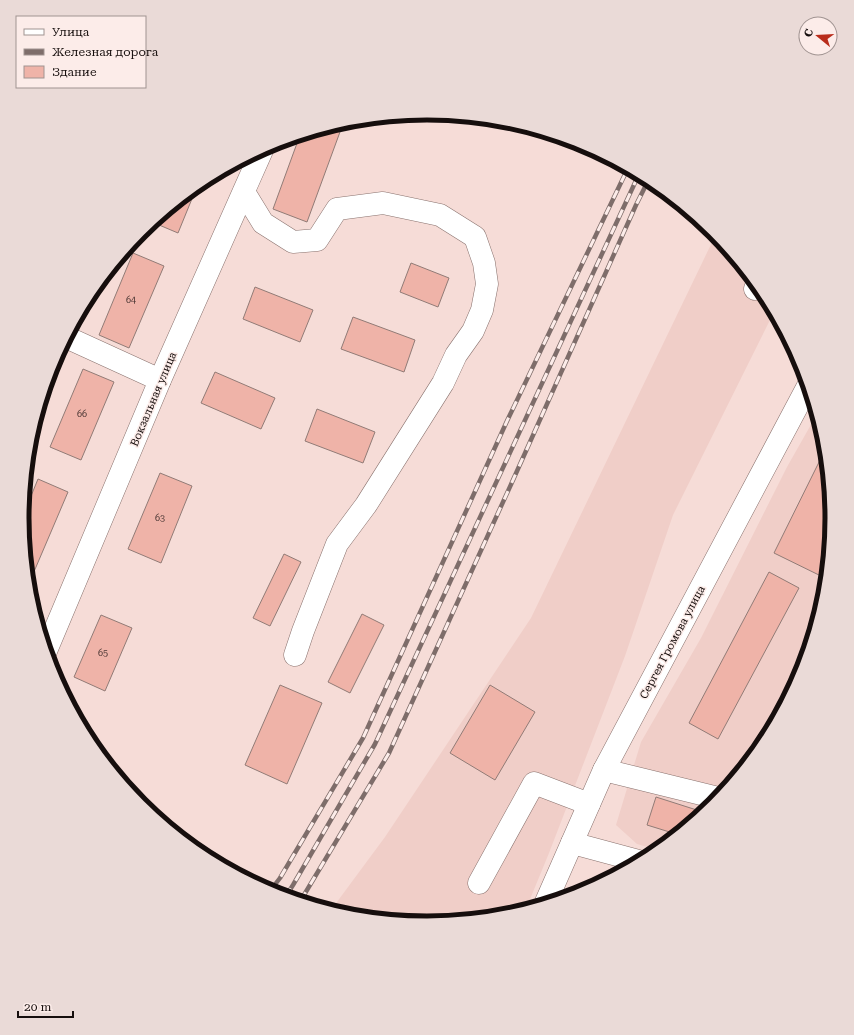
<svg xmlns="http://www.w3.org/2000/svg" width="854" height="1035" viewBox="0 0 854 1035" font-family="'Roboto Serif',serif">
<rect width="100%" height="100%" fill="#f6dcd7"/>
<g fill="#f0cec8">
<path d="M716,234l48,59 10,19 -101,203 -48,141 -76,197 -23,56 -20,6 -79,7 -79,-7 -17,-5 54,-73 146,-219z"/>
<path d="M817,414l7,25 8,79 -8,79 -23,76 -37,70 -51,61 -55,46 -21,-6 -21,-19 25,-83 60,-104 86,-171z"/>
</g>
<g fill="#efb3a8" stroke="#917b76">
<path d="M344,121l-37,101 -34,-13 27,-74z"/>
<path d="M198,184l-20,49 -26,-11z"/>
<path d="M133,253l31,13 -35,82 -30,-13z"/>
<path d="M411,263l38,15 -11,29 -38,-15z"/>
<path d="M255,287l58,23 -13,32 -57,-23z"/>
<path d="M353,317l62,23 -11,32 -63,-23z"/>
<path d="M83,369l31,13 -33,78 -31,-13z"/>
<path d="M215,372l60,26 -14,31 -60,-26z"/>
<path d="M317,409l58,23 -12,31 -58,-22z"/>
<path d="M825,450l7,68 -5,51 -4,8 -49,-24z"/>
<path d="M160,473l32,13 -31,77 -33,-14z"/>
<path d="M38,479l30,13 -35,82 -6,-3 -5,-53z"/>
<path d="M284,554l17,8 -31,64 -17,-8z"/>
<path d="M769,572l30,16 -81,151 -29,-16z"/>
<path d="M362,614l22,11 -34,68 -22,-11z"/>
<path d="M101,615l31,13 -27,63 -31,-14z"/>
<path d="M280,685l42,18 -35,81 -42,-19z"/>
<path d="M490,685l45,27 -40,68 -45,-27z"/>
<path d="M656,797l47,15 -27,22 -29,-9z"/>
</g>
<g fill="none" stroke-linecap="round" stroke-linejoin="round">
<defs>
<g id="minor">
<path d="M244,192l19,31 30,19 24,-2 20,-31 46,-6 57,12 35,22 9,26 3,21 -5,26 -9,21 -17,24 -13,28 -77,122 -29,39 -34,87 -8,24"/>
<path d="M755,289l2,-5"/>
<path d="M66,337l94,43"/>
<path d="M46,651l114,-271 103,-232"/>
<path d="M604,770l114,28"/>
<path d="M572,843l67,18"/>
<path d="M479,883l55,-100 55,21"/>
<path d="M546,902l58,-132 204,-384"/>
</g>
</defs>
<use href="#minor" stroke="#89726e" stroke-width="23"/>
<use href="#minor" stroke="#fff" stroke-width="22"/>
<defs>
<g id="rail">
<path d="M270,891l10,-13 83,-140 144,-317 121,-253"/>
<path d="M286,896l7,-11 82,-141 264,-570"/>
<path d="M301,900l88,-147 124,-273 123,-275 13,-26"/>
</g>
</defs>
<use href="#rail" stroke="#7e6d6a" stroke-width="4.5"/>
<use href="#rail" stroke="#fcece9" stroke-width="3" stroke-dasharray="9" stroke-linecap="butt"/>
</g>
<g text-anchor="middle" stroke-width="3" stroke-linejoin="round" paint-order="stroke">
<g font-size="9" fill="#4c3734">
<text x="131" y="303">64</text>
<text x="82" y="417">66</text>
<text x="160" y="521">63</text>
<text x="103" y="656">65</text>
</g>
<g font-size="11" fill="#160e0d" stroke="#fcece9">
<text transform="translate(153 399) rotate(-67)" y="4">Вокзальная улица</text>
<text transform="translate(672 642) rotate(-62)" y="4">Сергея Громова улица</text>
</g>
</g>
<path d="M0 0H854V1035H0ZM29 518a398 398 0 1 1 796 0a398 398 0 1 1-796 0Z" fill="#eadad7" fill-rule="evenodd"/>
<path fill="none" stroke="#160e0d" stroke-width="5" d="M29 518a398 398 0 1 1 796 0a398 398 0 1 1-796 0Z"/>
<rect x="16" y="16" width="130" height="72" fill="#fcece9" stroke="#a09391"/>
<rect x="24" y="29" width="20" height="6" fill="#ffffff" stroke="#a09391"/>
<text x="52" y="36" font-size="12" fill="#160e0d">Улица</text>
<rect x="24" y="49" width="20" height="6" fill="#7e6d6a" stroke="#a09391"/>
<text x="52" y="56" font-size="12" fill="#160e0d">Железная дорога</text>
<rect x="24" y="66" width="20" height="12" fill="#efb3a8" stroke="#a09391"/>
<text x="52" y="76" font-size="12" fill="#160e0d">Здание</text>
<g transform="translate(818 36) rotate(288)"><circle r="19" fill="#fcece9" stroke="#a09391"/>
<path d="M0-3L7 15L0 10L-7 15Z" fill="#b92c1b"/>
<text y="-6" font-size="11" font-weight="bold" text-anchor="middle" fill="#160e0d">С</text>
</g>
<path d="M18 1011v6h55v-6" fill="none" stroke="#160e0d" stroke-width="2"/>
<text x="24" y="1011" font-size="12" fill="#160e0d" stroke="#fcece9" stroke-width="3" paint-order="stroke">20 m</text>
</svg>
